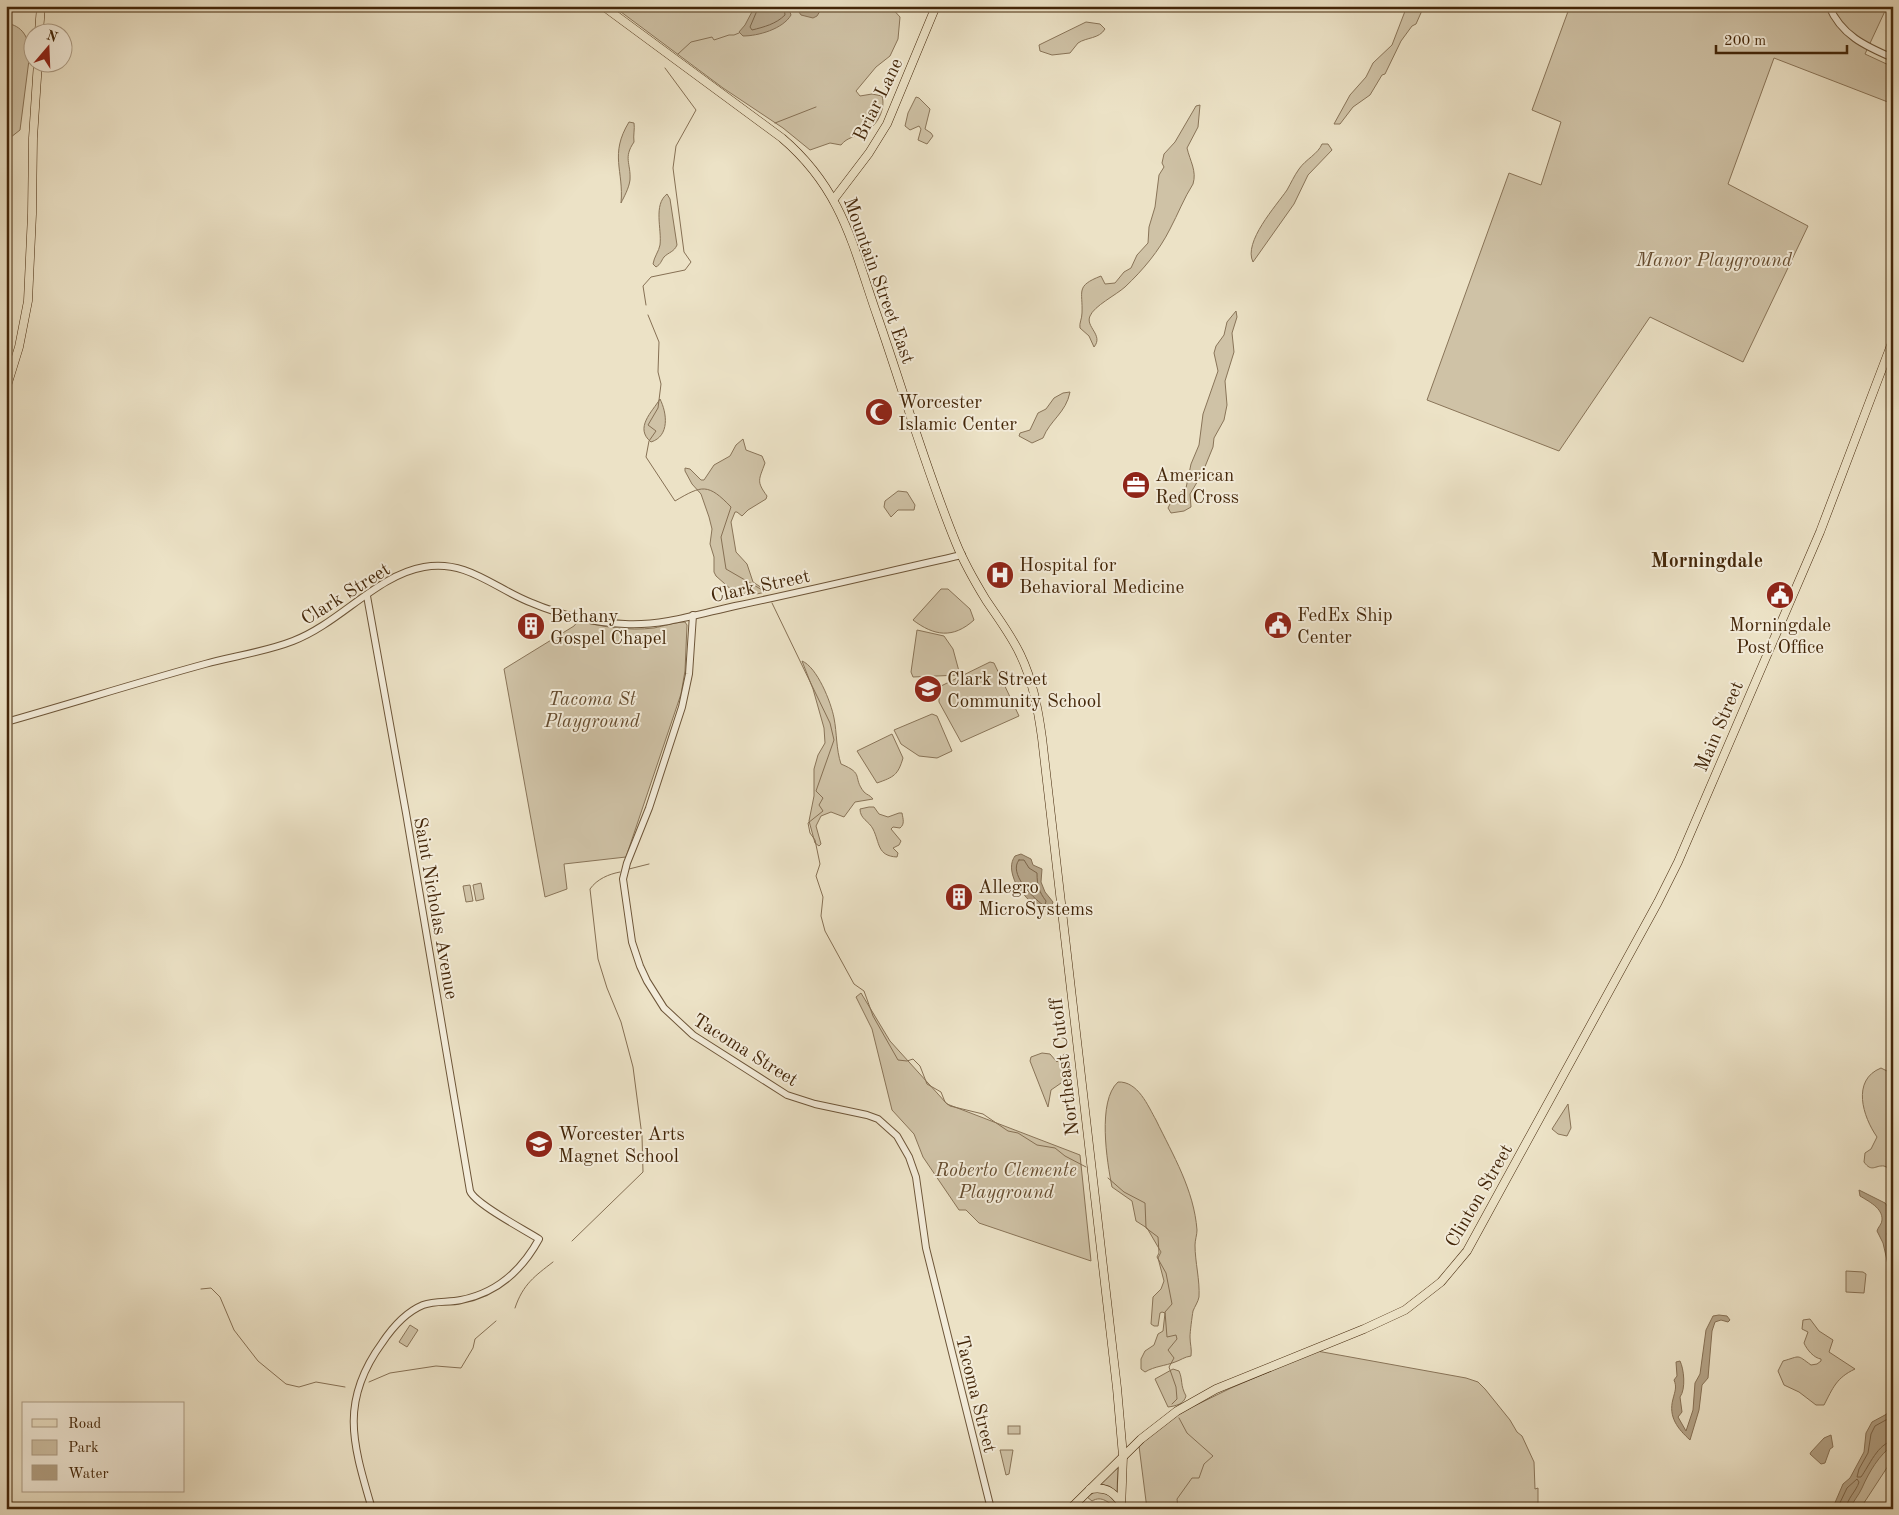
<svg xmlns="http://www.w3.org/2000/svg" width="1899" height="1515" viewBox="0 0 1899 1515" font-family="'Old Standard TT',serif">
<rect width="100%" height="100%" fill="#ece2c6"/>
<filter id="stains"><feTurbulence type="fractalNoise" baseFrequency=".004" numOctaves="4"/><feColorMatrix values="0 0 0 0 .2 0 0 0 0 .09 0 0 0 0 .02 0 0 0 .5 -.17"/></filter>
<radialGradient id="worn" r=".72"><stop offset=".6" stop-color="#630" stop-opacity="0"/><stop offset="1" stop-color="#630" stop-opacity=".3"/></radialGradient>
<g fill="#cfc2a6" stroke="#897458">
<path d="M613,6h277l10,11 -2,22 -8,17 -14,11 -20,24 4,5 12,-2 10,2c4,13 -5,30 -17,36 -9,5 -18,5 -24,13l-11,-2 -20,7 -27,-22 -60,-40z"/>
<path d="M1407,6h17l-8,18 -4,2 -11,15 -16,33 -3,1 -12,20 -17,12 -13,17h-6l16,-29 16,-18 7,-14 19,-18z"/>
<path d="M1570,6h323v4l-8,1 -20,43 28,13v37l-119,-46 -46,126 80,42 -65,136 -93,-45 -91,134 -132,-51 82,-227 32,12 20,-63 -29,-12z"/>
<path d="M1086,22l14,2 5,5c-6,10 -18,8 -27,14 -3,3 -5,7 -8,10l-18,2 -12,-4 -1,-6z"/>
<path d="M6,23c17,3 22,14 24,29l-10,78 -14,11z"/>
<path d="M916,97l3,1 11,11 -5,20 6,4 2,3 -6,8 -9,-4 3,-11 -2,-3 -9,4 -5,-4 3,-13z"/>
<path d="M1200,105l-2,22 -11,21c3,13 10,23 6,36 -9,14 -15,30 -23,45 -11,22 -27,41 -45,58 -9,8 -31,19 -35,29 -5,11 14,19 4,31l-5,-11 -9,-8c-1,-5 2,-9 2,-15 1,-22 -7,-27 19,-37l4,8 10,-1 9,-11 7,-4 6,-13 11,-12 1,-16 6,-20 4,-32 5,-8 -2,-4 2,-9 11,-12 21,-36z"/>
<path d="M629,122l5,1c1,6 -1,12 0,19 -11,16 -3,21 -4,38 -1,8 -6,17 -9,23 3,-33 -12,-48 8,-81z"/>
<path d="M1322,144h6l4,6 -24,25 -14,29 -41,58c-10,-20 23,-56 34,-72 4,-7 7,-14 12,-21 7,-10 19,-15 23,-25z"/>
<path d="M667,194l3,5 7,46c-3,7 -8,7 -13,12 -3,4 -3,7 -8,10l-3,-3c1,-7 6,-13 7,-19 2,-16 -7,-40 7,-51z"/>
<path d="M1236,311l1,6 -5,16 2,19 -9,29 2,24 -3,15 -10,18 -1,9 -11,27 -12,20 1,13 -7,4 -13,2 -3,-5 5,-10 13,-10 5,-24 8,-19 4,-31 15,-43 -4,-18 2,-7 8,-11 3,-13z"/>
<path d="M1070,392c-4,21 -20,28 -27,46l-11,5 -13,-7 1,-3 10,-3 8,-17 8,-4 8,-11 9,-5z"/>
<path d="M660,399c7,14 10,37 -9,43 -17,-14 1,-30 9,-43z"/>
<path d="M743,439l3,11 16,6 3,7c-6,17 -9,18 2,33l-1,3 -18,11 -6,6 -5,-4h-2l-4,10 5,30 11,12 6,18 12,8 1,2 -14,3 -18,-3 -18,-16 -2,-4v-15l-4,-13 2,-15 -3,-12 -8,-23 -9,-10 -7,-13v-3l5,1 11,11h3l10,-15 16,-9 6,-11z"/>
<path d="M898,491l9,1 8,13 -1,5h-16l-7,7 -7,-10 1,-6z"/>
<path d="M941,589h7l22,20 4,11c-21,19 -40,16 -61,0z"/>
<path d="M578,621c26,6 50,10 76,7 10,-2 21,-6 31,-6l2,3 -2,46 -4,23 -55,163 -62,7 3,25 -22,8 -41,-228 70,-43z"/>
<path d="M917,630l27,6 9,13 7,26 -47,2 -2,-5z"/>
<path d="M802,661c15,6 29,41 32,57 3,15 2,31 7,46 24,10 11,13 23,28 3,3 6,3 9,7l-18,3 -11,15 -13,-5 -10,4 -5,10 5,18 -2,2 -4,-3 -6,-22 5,-25v-27l4,-14 7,-12 -1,-15 -11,-39z"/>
<path d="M990,662l4,1 25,53 -58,26 -22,-40v-15z"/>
<rect x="922" y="683" width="9" height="15"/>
<path d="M932,714l5,2 15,35 -15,7 -18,-2 -18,-12 -7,-14z"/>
<path d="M892,734l11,24c-5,17 -9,19 -26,25l-20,-32z"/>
<path d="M869,807h5l5,7 9,3 11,-4h3c1,6 3,11 -2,15l-7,-1 -2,2 10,12 -2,4 -6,3 5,5 -1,4c-20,-1 -17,-14 -24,-28 -4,-8 -13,-10 -13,-20z"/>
<path d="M481,883l3,16 -8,2 -3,-16z"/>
<path d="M470,885l3,16 -7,1 -3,-16z"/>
<path d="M861,993l29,48 57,63 133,51 11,106 -112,-38 -13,-13h-7l-36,-53 -9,-23 -22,-24 -20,-81 -16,-32z"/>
<path d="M1042,1053l8,1 7,8 8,-9 6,10v5l-6,4 -1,9 -13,9 -3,17 -18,-46 1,-4z"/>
<path d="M1881,1068l12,6v96c-3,-1 -6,-3 -9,-4 -9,-1 -12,7 -20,-4l1,-9 6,-4 6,-12c-14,-20 -26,-57 4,-69z"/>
<path d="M1118,1082c20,-1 30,24 38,38 17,35 38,70 41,110 0,5 -2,10 -2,15 0,17 5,35 4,52 -1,5 -4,9 -6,14 -1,6 -3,21 -3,26 0,7 2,12 1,19 -7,1 -10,4 -16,6 -10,4 -20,4 -30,10l-4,-3v-10l4,-8 9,-6 4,-11 5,-3 2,-18 -3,-1 -2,1 -2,13h-4l-3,-2 2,-27 8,-8 3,-8 -6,-23 3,-6 -14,-24 -11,-7 -4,-20 -20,-14c-5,-25 -15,-86 6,-105z"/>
<path d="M1568,1104l3,24 -4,8 -9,-2 -6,-5z"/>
<path d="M1846,1271l17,1 3,2 -2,19 -18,-1z"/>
<path d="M1810,1319l9,12 14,9 -4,12 26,17c-19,9 -22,19 -31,36h-8l-17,-13 -15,-7 -6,-14 5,-10c18,-5 13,-7 28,4l6,-1 4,-3v-2c-7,-1 -14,-9 -17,-16l4,-11 -6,-3 1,-9z"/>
<path d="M410,1325l8,5 -11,17 -8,-5z"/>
<path d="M1317,1351l149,27 12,4 7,7 25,31 7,12 5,4 12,26 1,27 3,-1v21h-391l-8,-63 33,-28 20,-11 39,-19z"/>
<path d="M1173,1369l6,2c4,9 1,14 7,25 -2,8 -10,10 -18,11l-13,-28z"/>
<path d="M1893,1417v41l-3,5 -30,46h-26z"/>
<rect x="1008" y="1426" width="12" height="8"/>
<path d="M1000,1450h13l-4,24 -3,1z"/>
<path d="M1118,1466l-1,26 -8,-6 -9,-2z"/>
<path d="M1101,1490l15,10 1,9c-8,-6 -15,-14 -25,-8l-5,-4 9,-6z"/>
</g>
<g fill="#b3a286" stroke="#867054">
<path d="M755,6h33l3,9c-8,14 -33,21 -48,21l-4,-4 6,-7z"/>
<path d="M795,6h28l-6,10 -4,2 -12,-3z"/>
<path d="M1021,854l10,5 2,6 9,4 -1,13 4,10 8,10 -2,5c-1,0 -6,3 -7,3 -8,1 -28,-23 -30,-31 -3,-8 -4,-16 1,-23z"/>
<path d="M1859,1190l26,13c9,11 6,20 2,31 4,10 7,26 2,35l-6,-26 -6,-12c1,-4 5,-7 5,-11 1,-12 -14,-19 -22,-24z"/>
<path d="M1719,1315l8,1 3,4 -2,2 -7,-2 -6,2 -3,9 -4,47 -6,7 -3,25 -9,30c-12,-11 -22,-23 -17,-41 2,-8 4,-12 1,-19l3,-4 -1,-14 4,-1c4,8 6,28 0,36l2,15 -4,5 8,14 7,-21 2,-27 5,-9 6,-44 7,-14z"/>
<path d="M1893,1409v36c-14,10 -24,27 -31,43 -3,7 -9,13 -12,21h-20l4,-4 9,-21 7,-6 14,-26 2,-19 6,-11 13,-7z"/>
<path d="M1831,1435l2,12 -3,2 -5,14 -4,1 -11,-10 1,-2 13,-14z"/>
</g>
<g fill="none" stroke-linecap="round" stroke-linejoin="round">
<g stroke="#7b6448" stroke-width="1">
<path d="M759,6l-9,21 2,3c12,-3 24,-6 33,-15l-1,-9"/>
<path d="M1019,860h5l5,8 8,5c0,12 2,19 9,28l-1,4h-2c-11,-8 -35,-32 -24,-45z"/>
<path d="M1893,1416l-18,10 -4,8 -3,19 -9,16 -2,8h4c8,-11 17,-34 32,-36"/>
<path d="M1837,1509l10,-21 10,-9 2,3c-3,10 -12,16 -13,27"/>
</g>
<g stroke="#867054" stroke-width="1">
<path d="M678,54l13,-12 21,-5 2,3 15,-5h5l5,-2"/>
<path d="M775,123l41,-16"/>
<path d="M646,305l-3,-19 8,-9 34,-7 6,-8 -7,-10 -11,-84 3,-22 20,-36 -31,-42"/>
<path d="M648,315l11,27 -1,30 3,12 -3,24 -10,17 8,6 -7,10 -3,16 29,44c27,-16 33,-18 56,6l-10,30 5,32 38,22"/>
<path d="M772,603l58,120 4,17 -18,51 7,7 -4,7 4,6 -15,12 2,10 5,7 5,24 -4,12 7,21 -2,19 4,15 29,53 10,7 9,25 25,44 9,1 6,-2 7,7 7,18 14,8 4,10 5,4 33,8 25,17 10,2 19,12 18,3 10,8 21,11"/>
<path d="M629,869l20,-5"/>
<path d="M1108,1178l16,14 21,11 1,25 12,9 1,16 -2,4 9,16 6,31 -7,8 2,25 9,-2 1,4 -9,11 6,8 -5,9 7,20 1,12 -5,5"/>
<path d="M572,1241l71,-69 -1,-36 -9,-69 -12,-45 -14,-34 -9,-29 -8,-70c7,-10 19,-15 30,-17"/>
<path d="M201,1289l10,-1 9,9 14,33 24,31 28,23 13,3 17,-5 29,5"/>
<path d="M515,1308c8,-24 20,-32 38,-46"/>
<path d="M369,1382l21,-9 46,-7 25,2 12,-20 2,-9 21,-18"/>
<path d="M1178,1509l-1,-10 15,-21h7l5,-14 9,-8 -26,-23 -8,-15"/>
</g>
<defs>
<g id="minor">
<path d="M1829,6c12,29 36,40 64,52"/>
<path d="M367,596l39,217 64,378c5,13 55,39 69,48 -17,31 -42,54 -78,61 -12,3 -25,0 -38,5 -17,7 -31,23 -41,38 -43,59 -29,101 -10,166"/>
<path d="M693,615l-4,59 -7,33 -33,101 -22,55 -4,16 9,63 8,24 7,15 17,27 29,27 94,60 28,9 52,11 11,4 19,17 12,21 7,20 10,71 65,261"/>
<path d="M6,722c67,-19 133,-40 199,-58 29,-8 60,-12 88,-23 47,-18 84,-66 131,-74 43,-8 71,22 108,36 28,12 63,20 93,21 37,2 74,-10 110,-18 76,-16 151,-34 227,-51"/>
</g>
<g id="major">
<path d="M603,6l179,132c61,52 71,109 96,180 26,75 48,152 78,225 8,20 19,39 30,57 12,18 25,35 34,54 13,27 18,55 22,84l75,650 6,68 -2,53"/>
<path d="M39,32l2,-26"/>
<path d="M834,199l35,-46 18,-29 49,-118"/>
<path d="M6,389l13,-42 9,-46 4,-87 1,-76 5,-76"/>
<path d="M1090,1489c15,-2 22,1 31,14"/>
<path d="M1070,1509l71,-70 36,-28 39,-22 148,-60 41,-19 36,-28 26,-31 191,-349 20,-40 142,-330 73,-192"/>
</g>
</defs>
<use href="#minor" stroke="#6d5538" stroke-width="8"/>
<use href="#major" stroke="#432609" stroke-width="9"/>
<use href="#minor" stroke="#f3ecda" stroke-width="6"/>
<use href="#major" stroke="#ece2c6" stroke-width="8"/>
</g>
<defs>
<symbol id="mosque-disc" viewBox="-11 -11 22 22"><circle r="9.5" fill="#8f2418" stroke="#f3ecda"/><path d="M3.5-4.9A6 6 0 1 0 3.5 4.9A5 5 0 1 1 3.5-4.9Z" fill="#fff"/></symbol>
<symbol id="office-disc" viewBox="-11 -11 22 22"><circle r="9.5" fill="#8f2418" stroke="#f3ecda"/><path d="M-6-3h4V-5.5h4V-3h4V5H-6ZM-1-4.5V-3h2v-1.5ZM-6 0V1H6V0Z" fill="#fff"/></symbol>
<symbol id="hospital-disc" viewBox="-11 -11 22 22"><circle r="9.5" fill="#8f2418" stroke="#f3ecda"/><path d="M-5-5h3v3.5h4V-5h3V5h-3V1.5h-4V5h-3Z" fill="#fff"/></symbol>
<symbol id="civic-disc" viewBox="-11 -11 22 22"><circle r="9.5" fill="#8f2418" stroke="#f3ecda"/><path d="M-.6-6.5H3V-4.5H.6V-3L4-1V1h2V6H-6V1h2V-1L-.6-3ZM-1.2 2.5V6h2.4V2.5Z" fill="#fff"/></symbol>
<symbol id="building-disc" viewBox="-11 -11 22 22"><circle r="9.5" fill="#8f2418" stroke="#f3ecda"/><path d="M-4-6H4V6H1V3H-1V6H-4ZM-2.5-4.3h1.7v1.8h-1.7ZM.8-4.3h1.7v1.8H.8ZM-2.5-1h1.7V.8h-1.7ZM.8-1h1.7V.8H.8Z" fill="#fff"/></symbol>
<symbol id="school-disc" viewBox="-11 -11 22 22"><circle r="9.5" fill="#8f2418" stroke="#f3ecda"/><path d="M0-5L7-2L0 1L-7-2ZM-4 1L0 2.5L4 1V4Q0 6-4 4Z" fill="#fff"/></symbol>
</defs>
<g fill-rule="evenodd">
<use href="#mosque-disc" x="863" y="396" width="32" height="32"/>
<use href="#office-disc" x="1120" y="469" width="32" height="32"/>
<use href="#hospital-disc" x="984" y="559" width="32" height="32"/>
<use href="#civic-disc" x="1764" y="579" width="32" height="32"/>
<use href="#civic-disc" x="1262" y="609" width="32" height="32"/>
<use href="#building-disc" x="515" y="610" width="32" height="32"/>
<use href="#school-disc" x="912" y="673" width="32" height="32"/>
<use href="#building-disc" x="943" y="881" width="32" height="32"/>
<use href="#school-disc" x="523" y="1128" width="32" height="32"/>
</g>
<g text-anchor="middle" stroke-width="4" stroke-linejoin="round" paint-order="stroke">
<g font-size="19" fill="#432609" stroke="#f3ecda">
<text transform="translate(877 99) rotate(-64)" y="7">Briar Lane</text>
<text transform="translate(880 280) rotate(70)" y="7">Mountain Street East</text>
<text transform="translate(760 585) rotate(-12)" y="7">Clark Street</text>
<text transform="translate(345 593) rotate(-32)" y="7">Clark Street</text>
<text transform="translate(1718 726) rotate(-67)" y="7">Main Street</text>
<text transform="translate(437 908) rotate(80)" y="7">Saint Nicholas Avenue</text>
<text transform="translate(746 1049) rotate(32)" y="7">Tacoma Street</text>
<text transform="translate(1063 1067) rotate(-97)" y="7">Northeast Cutoff</text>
<text transform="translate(1478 1195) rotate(-60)" y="7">Clinton Street</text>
<text transform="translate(977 1394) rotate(76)" y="7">Tacoma Street</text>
</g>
<g font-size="19" font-style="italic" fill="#664d30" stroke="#f3ecda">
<text x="1714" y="266">Manor Playground</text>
<text x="592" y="705">Tacoma St<tspan x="592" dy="22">Playground</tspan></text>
<text x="1006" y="1176">Roberto Clemente<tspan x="1006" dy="22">Playground</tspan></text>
</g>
<g font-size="19" fill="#432609" stroke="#f3ecda" text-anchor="start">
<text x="898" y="408">Worcester<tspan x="898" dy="22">Islamic Center</tspan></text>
<text x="1155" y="481">American<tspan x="1155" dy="22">Red Cross</tspan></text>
<text x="1019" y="571">Hospital for<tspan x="1019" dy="22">Behavioral Medicine</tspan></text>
<text x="1297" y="621">FedEx Ship<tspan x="1297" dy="22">Center</tspan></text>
<text x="550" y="622">Bethany<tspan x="550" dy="22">Gospel Chapel</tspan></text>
<text x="1780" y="631" text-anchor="middle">Morningdale<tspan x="1780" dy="22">Post Office</tspan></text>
<text x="947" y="685">Clark Street<tspan x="947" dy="22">Community School</tspan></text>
<text x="978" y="893">Allegro<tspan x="978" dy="22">MicroSystems</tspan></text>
<text x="558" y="1140">Worcester Arts<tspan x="558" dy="22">Magnet School</tspan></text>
</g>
<g font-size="20" font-weight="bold" fill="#432609" stroke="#f3ecda">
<text x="1707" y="567">Morningdale</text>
</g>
</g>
<rect width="1899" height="1515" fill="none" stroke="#ece2c6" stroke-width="25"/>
<rect x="8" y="8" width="1884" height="1500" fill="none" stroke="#432609" stroke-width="2.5"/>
<rect x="12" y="12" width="1874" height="1490" fill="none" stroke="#432609"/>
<rect x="22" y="1402" width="162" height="90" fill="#f3ecda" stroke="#ad9d86"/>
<rect x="32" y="1419" width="25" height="8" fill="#ece2c6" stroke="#ad9d86"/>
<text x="68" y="1428" font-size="15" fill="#432609">Road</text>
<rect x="32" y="1440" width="25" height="15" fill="#cfc2a6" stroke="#ad9d86"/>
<text x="68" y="1452" font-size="15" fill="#432609">Park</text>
<rect x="32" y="1465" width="25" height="15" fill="#b3a286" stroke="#ad9d86"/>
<text x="68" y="1478" font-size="15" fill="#432609">Water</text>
<g transform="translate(48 48) rotate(19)"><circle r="24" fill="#f3ecda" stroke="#ad9d86"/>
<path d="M0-4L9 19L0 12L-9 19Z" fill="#8f2418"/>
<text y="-8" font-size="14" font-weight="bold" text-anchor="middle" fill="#432609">N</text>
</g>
<path d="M1716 45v8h131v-8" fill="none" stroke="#432609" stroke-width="2.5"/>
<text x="1724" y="45" font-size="15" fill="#432609" stroke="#f3ecda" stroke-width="4" paint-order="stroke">200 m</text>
<rect width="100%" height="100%" filter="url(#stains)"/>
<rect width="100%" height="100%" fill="url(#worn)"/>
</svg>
